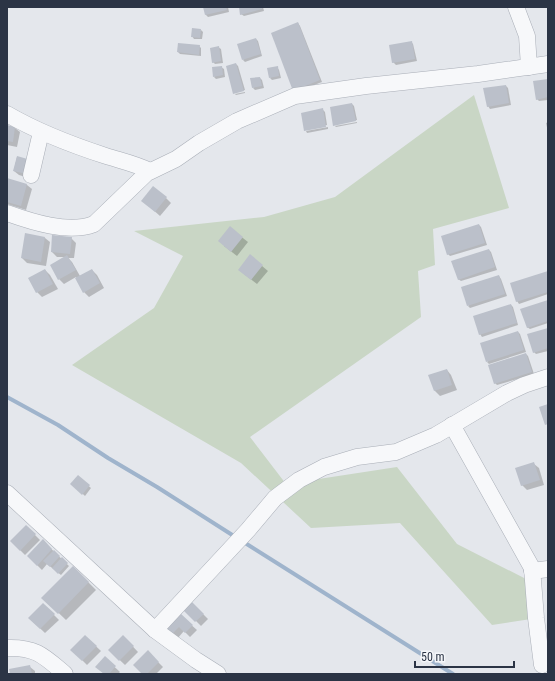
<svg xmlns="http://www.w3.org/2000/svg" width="555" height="681" viewBox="0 0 555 681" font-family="'Roboto Condensed',sans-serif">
<rect width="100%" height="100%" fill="#e4e7ec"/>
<path fill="#c9d6c5" d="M474,95l35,113 -76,21 2,36 -17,6 3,46 -171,120 36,47 111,-17 60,77 69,35 5,40 -39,6 -92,-102 -89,5 -70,-65 -169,-98 82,-57 29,-52 -49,-25 130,-14 71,-20z"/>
<g fill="#0003">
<path d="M204,7h24l1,5 -21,5 -2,-2z"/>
<path d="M240,7h23l1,4 -20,5 -3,-2z"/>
<path d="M298,23l2,3 22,56 -26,10z"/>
<path d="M201,30l2,2 -1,7h-8l-2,-3z"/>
<path d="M256,39l2,2 4,15 -17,6 -2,-2z"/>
<path d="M411,42l2,2 4,17 -21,4 -3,-3z"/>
<path d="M199,46l2,2v8l-21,-2 -2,-2z"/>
<path d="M218,47l3,2 2,14 -8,1 -2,-2z"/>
<path d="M236,64l2,2 7,24 -11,3z"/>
<path d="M221,67l3,2 1,8 -9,2 -2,-2z"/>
<path d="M277,67l2,3 2,8 -9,2 -2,-2z"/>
<path d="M260,78l2,2 2,8 -9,2 -2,-2z"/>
<path d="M548,80v20l-9,1 -2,-2z"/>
<path d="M506,86l2,2 3,17 -21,4 -2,-3z"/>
<path d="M245,92v1l-9,2 -1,-1z"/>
<path d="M352,104l2,2 3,14 -23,4z"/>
<path d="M323,110l2,2 2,13 -22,5z"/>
<path d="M357,122v1l-21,4 -1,-1z"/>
<path d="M548,122v10l-2,-9z"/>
<path d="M7,126l8,2 5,4 -3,15 -10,-2z"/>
<path d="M328,127v2l-21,4 -1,-2z"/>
<path d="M17,157l15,22 -13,-4 -5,-4z"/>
<path d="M7,183l20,2 5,4 -6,21 -19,-6z"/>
<path d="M166,198l5,5 -11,13 -17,-15z"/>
<path d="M479,225l2,2 6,18 -37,11 -2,-2z"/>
<path d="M230,228l18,14 -11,14 -13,-10z"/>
<path d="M26,235l19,3 5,4 -4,24 -19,-3 -5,-5z"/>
<path d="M71,238l5,5 -2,15h-6l4,4 8,14 12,-6 5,5 7,13 -15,9 -5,-5 -8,-15 -12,7 -5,-5 7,-22h-9l-5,-5z"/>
<path d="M489,250l2,2 6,18 -36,11 -3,-2z"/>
<path d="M250,256l18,15 -11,13 -13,-10z"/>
<path d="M45,270l5,5 8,14 -16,8 -5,-5 -7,-14z"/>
<path d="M548,273v21l-29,10 -2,-3z"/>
<path d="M499,276l2,3 6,17 -37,12 -2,-2z"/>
<path d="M548,301v22l-18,6 -3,-2z"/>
<path d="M511,305l2,2 5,18 -36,12 -2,-3z"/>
<path d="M548,329v22l-12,3 -2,-2z"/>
<path d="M518,332l2,2 6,18 -37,12 -2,-2z"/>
<path d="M526,354l2,2 6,18 -37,11 -2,-2z"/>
<path d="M447,370l4,5 6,15 -17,6 -5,-5 -5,-15z"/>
<path d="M534,464l5,4 5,17 -17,5 -5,-5z"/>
<path d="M78,477l13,11 -6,8 -13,-12z"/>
<path d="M26,526l14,14 -15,15 -14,-14z"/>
<path d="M43,541l26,25 -8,9 -14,-11 -5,6 -14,-14z"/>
<path d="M73,567l23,23 -30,30 -23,-22z"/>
<path d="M192,603l16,16 -7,7 -16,-16z"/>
<path d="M43,604l16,16 -14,13 -16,-15z"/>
<path d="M180,615l17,15 -7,7 -6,-6 -7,8 -11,-10z"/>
<path d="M85,636l16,15 -14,14 -15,-15z"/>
<path d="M123,636l15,16 -13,13 -16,-15z"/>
<path d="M148,652l15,15 -7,7h-13z"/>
<path d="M105,658l15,14 -2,2h-14z"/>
<path d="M30,667l5,4v3h-24z"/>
</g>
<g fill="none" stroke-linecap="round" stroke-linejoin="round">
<g stroke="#9fb4cc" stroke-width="4">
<path d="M7,397l51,28 50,33 49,29 80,51"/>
<path d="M242,541l211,133"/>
</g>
</g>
<g fill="#bbc0ca">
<path d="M203,7h23l1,3 -22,5z"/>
<path d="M239,7h23v2l-22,6z"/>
<path d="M298,22l22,58 -27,11 -22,-58z"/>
<path d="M192,28l9,1 -1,9 -9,-1z"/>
<path d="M256,38l5,16 -19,6 -5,-16z"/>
<path d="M412,41l3,18 -23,4 -3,-18z"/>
<path d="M178,43l22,2 -1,10 -22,-3z"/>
<path d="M219,46l2,15 -9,2 -2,-15z"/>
<path d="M236,63l8,28 -11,3 -7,-28z"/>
<path d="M222,66l1,9 -10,2 -1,-10z"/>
<path d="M278,66l1,10 -10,2 -2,-10z"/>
<path d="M260,77l2,9 -10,2 -2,-10z"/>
<path d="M548,79v18l-12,3 -3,-19z"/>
<path d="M506,85l3,18 -22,4 -4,-19z"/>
<path d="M352,103l4,18 -23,5 -3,-19z"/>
<path d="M323,108l3,19 -22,4 -3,-18z"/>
<path d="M7,125l8,2 -2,15 -6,-1z"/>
<path d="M17,156l14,4 -4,14 -14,-3z"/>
<path d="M7,178l20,6 -6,22 -14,-4z"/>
<path d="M153,186l14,11 -12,15 -14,-11z"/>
<path d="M479,224l6,19 -38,12 -6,-19z"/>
<path d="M230,226l13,11 -12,15 -13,-11z"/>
<path d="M25,233l20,4 -4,25 -20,-4z"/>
<path d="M52,235l20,2 -2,17 -19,-2z"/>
<path d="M489,249l6,18 -37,13 -7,-19z"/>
<path d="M250,254l13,11 -12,15 -13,-10z"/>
<path d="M67,255l9,15 -18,10 -8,-15z"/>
<path d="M45,269l8,15 -17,9 -8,-15z"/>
<path d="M92,269l8,14 -17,10 -8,-15z"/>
<path d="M548,271v21l-32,10 -6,-19z"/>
<path d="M499,275l6,19 -38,12 -6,-19z"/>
<path d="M548,300v21l-21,7 -7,-19z"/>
<path d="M511,304l6,19 -38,12 -6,-19z"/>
<path d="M548,328v20l-15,5 -6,-19z"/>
<path d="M518,331l6,19 -38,12 -6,-19z"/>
<path d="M526,353l6,19 -38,12 -6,-19z"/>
<path d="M447,369l5,16 -18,6 -6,-16z"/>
<path d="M548,404v20l-3,1 -6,-18z"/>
<path d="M534,462l6,18 -19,6 -6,-18z"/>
<path d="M78,475l12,10 -8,10 -12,-11z"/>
<path d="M26,525l10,9 -16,17 -10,-10z"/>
<path d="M43,539l9,10 -15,17 -10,-10z"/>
<path d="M54,550l6,6 -10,11 -7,-6z"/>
<path d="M62,557l6,6 -10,11 -6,-6z"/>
<path d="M73,566l16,16 -31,32 -17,-16z"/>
<path d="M192,602l12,12 -9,8 -12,-12z"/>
<path d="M43,603l12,11 -15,15 -12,-11z"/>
<path d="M180,613l13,12 -8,8 -6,-6 -8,8 -6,-6z"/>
<path d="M85,635l12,11 -15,15 -12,-11z"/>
<path d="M123,635l11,11 -15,15 -11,-11z"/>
<path d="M148,650l11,12 -12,12h-5l-9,-9z"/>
<path d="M105,656l11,10 -7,8h-5l-9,-7z"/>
<path d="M30,665l2,9h-22l-1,-5z"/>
</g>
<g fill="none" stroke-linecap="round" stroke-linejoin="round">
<defs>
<g id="minor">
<path d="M516,7l11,29 2,31"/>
<path d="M7,114c31,18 65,31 99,42 16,5 30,8 44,15"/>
<path d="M31,175l10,-43"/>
<path d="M7,213c25,9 62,21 87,11l53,-51 29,-14 23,-16 38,-22 58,-25 71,-10 112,-12 70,-10"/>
<path d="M452,425l80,143 4,50 6,47"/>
<path d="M7,493l148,137 41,30 22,14"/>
<path d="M532,571l16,-2"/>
<path d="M155,630l93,-100 27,-32 24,-18 25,-13 33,-10 39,-5 40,-17 71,-42 17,-8 24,-8"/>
<path d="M7,648c29,-1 37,8 58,26"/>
</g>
</defs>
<use href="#minor" stroke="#a9aeb7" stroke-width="17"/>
<use href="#minor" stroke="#f7f8fa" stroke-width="16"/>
</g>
<rect width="555" height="681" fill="none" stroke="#2b3445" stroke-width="16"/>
<path d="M415 661v6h99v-6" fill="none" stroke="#2b3445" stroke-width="2"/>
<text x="421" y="661" font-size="12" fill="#2b3445" stroke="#f4f6f9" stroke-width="3" paint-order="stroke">50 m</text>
</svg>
